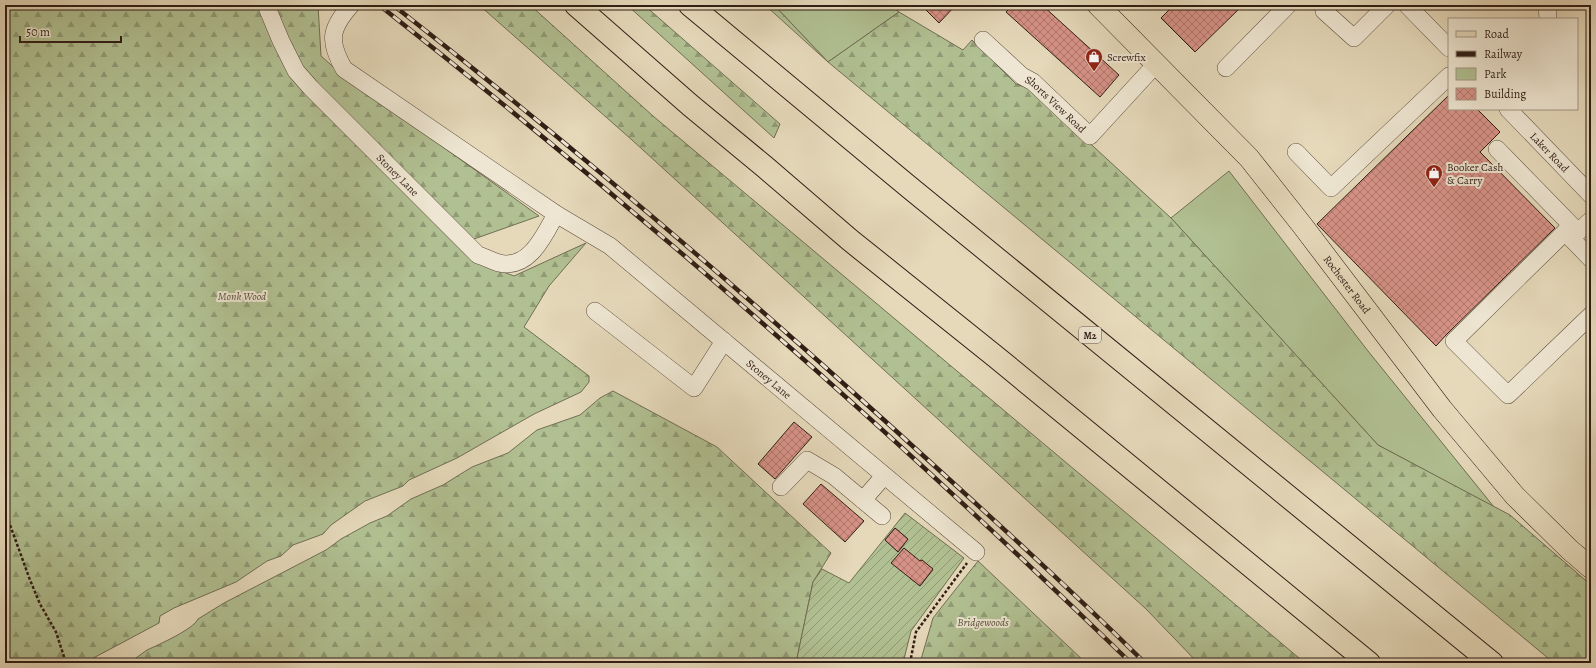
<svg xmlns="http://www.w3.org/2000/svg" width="1596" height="668" viewBox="0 0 1596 668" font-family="Alegreya,serif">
<defs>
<pattern id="forest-firs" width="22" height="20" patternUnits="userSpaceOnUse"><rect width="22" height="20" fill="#b1c092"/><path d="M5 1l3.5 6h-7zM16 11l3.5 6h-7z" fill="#909b76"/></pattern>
<pattern id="garden-furrows" width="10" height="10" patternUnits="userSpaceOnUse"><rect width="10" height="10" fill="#b1c092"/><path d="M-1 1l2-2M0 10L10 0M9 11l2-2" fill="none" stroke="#909b76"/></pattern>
<pattern id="building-cross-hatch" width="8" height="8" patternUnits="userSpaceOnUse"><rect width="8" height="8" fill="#d79287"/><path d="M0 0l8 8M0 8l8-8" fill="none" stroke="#af776d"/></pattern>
</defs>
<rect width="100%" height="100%" fill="#e5d9ba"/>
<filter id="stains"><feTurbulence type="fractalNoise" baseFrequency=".005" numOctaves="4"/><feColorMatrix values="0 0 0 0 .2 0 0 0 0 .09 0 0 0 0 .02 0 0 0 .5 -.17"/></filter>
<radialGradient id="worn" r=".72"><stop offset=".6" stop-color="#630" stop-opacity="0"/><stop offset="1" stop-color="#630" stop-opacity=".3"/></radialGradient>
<g fill="#b1c092" stroke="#706e54">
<path d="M774,5h116l9,7 -71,50z"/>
<path d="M1229,171l139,180 126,156 -116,-62 -207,-227z"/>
</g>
<g fill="url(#forest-firs)" stroke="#706e54">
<path d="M5,5h313l3,51 18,16 200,144 -65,23 5,24 35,13 72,-33 -37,43 -25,41 65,49v6l-8,10 -47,22 -77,44 -48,22 -6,6 -38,15 -34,24 -8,9 -30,11 -12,11 -14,5 -31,21 -62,26 -14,8 -1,7 -75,40h-79z"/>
<path d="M479,5h51l123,111 652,547h-107l-52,-54 -514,-469z"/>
<path d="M627,5h17l136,119 -6,14z"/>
<path d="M765,5h9l54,57 71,-50 64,38 9,-10 44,44 15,5 140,129 207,227 132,70 81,70v78h-37l-726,-601z"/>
<path d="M613,391l104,56 114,106 -18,29 -17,81h-667c6,-4 12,-9 18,-13 11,-5 47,-21 51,-31l26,-16 102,-53 15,-11 29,-16 17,-7 24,-17 32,-14 29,-18 36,-14 29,-23 43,-15 20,-17z"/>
<path d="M978,561l108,102h-166l13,-45z"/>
</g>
<path fill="url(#garden-furrows)" stroke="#706e54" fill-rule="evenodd" d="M905,513l59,45 -53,73 -8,32h-107l17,-81 9,-13 27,14zM895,528l13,11 -10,13 -13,-12zM922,560l11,10 -13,16 -9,-7 4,-6 5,-12z"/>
<g fill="url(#building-cross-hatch)" stroke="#301d15">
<path d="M921,5h35l-17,18z"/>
<path d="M1013,5h29l77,70 -19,22 -94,-85z"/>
<path d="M1174,5h69l-48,47 -34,-34z"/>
<path d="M1449,95v14h28l23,23 -20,20 75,76 -108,106 -11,12 -119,-122z"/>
<path d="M794,422l18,15 -37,42 -17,-15z"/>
<path d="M821,484l43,37 -19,21 -42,-38z"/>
<path d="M895,528l13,11 -10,13 -13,-12z"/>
<path d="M904,548l16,13 2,-1 11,9 -13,17 -29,-23z"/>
</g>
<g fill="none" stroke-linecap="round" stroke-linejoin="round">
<defs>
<g id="minor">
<path id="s1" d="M266,5l15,36 15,30 15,17 167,167c7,2 14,6 21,8 30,7 45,-27 57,-49"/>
<path id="s2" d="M351,5c-21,24 -23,36 -7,64l212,145 54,32 366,306"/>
<path d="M1407,5l42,43"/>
<path d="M1547,5l1,14"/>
<path d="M1324,11l30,27 33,-33"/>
<path id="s3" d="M983,40l39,36 11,6 57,54 67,-73"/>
<path d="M1226,68l62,-63"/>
<path id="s4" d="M1508,109l83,86"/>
<path d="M1497,149l81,83 13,-12"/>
<path d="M1296,152l35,36 118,-112"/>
<path d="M1571,226l-117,115 54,54 83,-80"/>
<path d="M1565,232l26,27"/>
<path d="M595,311l99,77 30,-47"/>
<path d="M781,487l26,-27 27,16 48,40"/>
<path d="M863,500l21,-24"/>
</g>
<g id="major">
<path id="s5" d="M1098,5l151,153 53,67 140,184 73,87 55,54 21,18"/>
</g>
<g id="highway">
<path d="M576,5l114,100 75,62 85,73 146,117 373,306"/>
<path d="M690,5l219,182 583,476"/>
</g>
</defs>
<use href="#minor" stroke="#5d4c3e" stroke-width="18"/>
<use href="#major" stroke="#301d15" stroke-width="22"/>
<use href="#highway" stroke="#301d15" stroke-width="24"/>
<g stroke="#301d15" stroke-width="2.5" stroke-dasharray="3 2" stroke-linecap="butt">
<path d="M5,511l25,69 10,24 16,28 10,31"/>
<path d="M910,663l6,-31 51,-69"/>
</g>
<use href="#minor" stroke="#eee6d2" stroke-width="17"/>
<use href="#major" stroke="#e5d9ba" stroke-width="21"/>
<use href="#highway" stroke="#e5d9ba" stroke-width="22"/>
<defs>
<g id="rail">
<path d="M379,5c262,206 513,426 752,658"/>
<path d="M393,5c169,132 332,271 491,415 88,80 176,159 261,243"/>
</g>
</defs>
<use href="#rail" stroke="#301d15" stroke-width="4.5"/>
<use href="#rail" stroke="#eee6d2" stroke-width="3" stroke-dasharray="9" stroke-linecap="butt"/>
</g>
<defs>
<symbol id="shop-pin" viewBox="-11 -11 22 30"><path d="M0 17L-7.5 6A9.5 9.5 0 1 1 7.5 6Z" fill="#8f2418" stroke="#eee6d2"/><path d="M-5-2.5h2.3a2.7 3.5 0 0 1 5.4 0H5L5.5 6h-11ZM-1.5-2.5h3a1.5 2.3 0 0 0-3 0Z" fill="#fff"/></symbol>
</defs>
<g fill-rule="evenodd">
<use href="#shop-pin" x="1084" y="47" width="20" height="27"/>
<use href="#shop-pin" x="1424" y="163" width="20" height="27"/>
</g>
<g text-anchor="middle" stroke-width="4" stroke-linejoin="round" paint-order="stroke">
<rect fill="#eee6d2" stroke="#69594e" stroke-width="1" x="1079" y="327" width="22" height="16" rx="3"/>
<g font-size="10" font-weight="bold" fill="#301d15">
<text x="1090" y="339">M2</text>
</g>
<g font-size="11" fill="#301d15" stroke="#eee6d2" text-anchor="start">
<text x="1107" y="61">Screwfix</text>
<text x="1447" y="171">Booker Cash<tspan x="1447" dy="13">&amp; Carry</tspan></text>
</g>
<g font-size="11" fill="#301d15" stroke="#eee6d2">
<text dy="4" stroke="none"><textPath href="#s3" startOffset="97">Shorts View Road</textPath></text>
<text dy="4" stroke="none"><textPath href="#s4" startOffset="60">Laker Road</textPath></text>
<text dy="4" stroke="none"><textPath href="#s1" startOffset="218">Stoney Lane</textPath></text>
<text dy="4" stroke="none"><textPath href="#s5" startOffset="375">Rochester Road</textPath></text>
<text dy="4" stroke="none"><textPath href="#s2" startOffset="598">Stoney Lane</textPath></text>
</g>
<g font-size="11" font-style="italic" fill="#574e3a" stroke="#eee6d2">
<text x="242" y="300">Monk Wood</text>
<text x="983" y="626">Bridgewoods</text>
</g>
</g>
<rect width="1596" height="668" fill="none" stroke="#e5d9ba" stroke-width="20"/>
<rect x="6" y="6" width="1584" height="656" fill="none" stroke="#301d15" stroke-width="2"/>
<rect x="10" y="10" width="1576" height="648" fill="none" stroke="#301d15"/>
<rect x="1448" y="18" width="130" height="92" fill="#eee6d2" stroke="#a29686"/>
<rect x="1456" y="31" width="20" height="6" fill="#e5d9ba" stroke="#a29686"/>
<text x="1484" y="38" font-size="12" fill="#301d15">Road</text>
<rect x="1456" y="51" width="20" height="6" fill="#301d15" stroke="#a29686"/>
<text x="1484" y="58" font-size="12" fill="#301d15">Railway</text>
<rect x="1456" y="68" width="20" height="12" fill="#b1c092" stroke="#a29686"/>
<text x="1484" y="78" font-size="12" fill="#301d15">Park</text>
<rect x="1456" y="88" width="20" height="12" fill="url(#building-cross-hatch)" stroke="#a29686"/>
<text x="1484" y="98" font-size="12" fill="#301d15">Building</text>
<path d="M20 36v6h101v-6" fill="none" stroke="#301d15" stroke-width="2"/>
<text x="26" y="36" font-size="12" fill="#301d15" stroke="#eee6d2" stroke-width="3" paint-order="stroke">50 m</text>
<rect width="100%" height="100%" filter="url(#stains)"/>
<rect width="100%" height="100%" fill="url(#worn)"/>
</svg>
